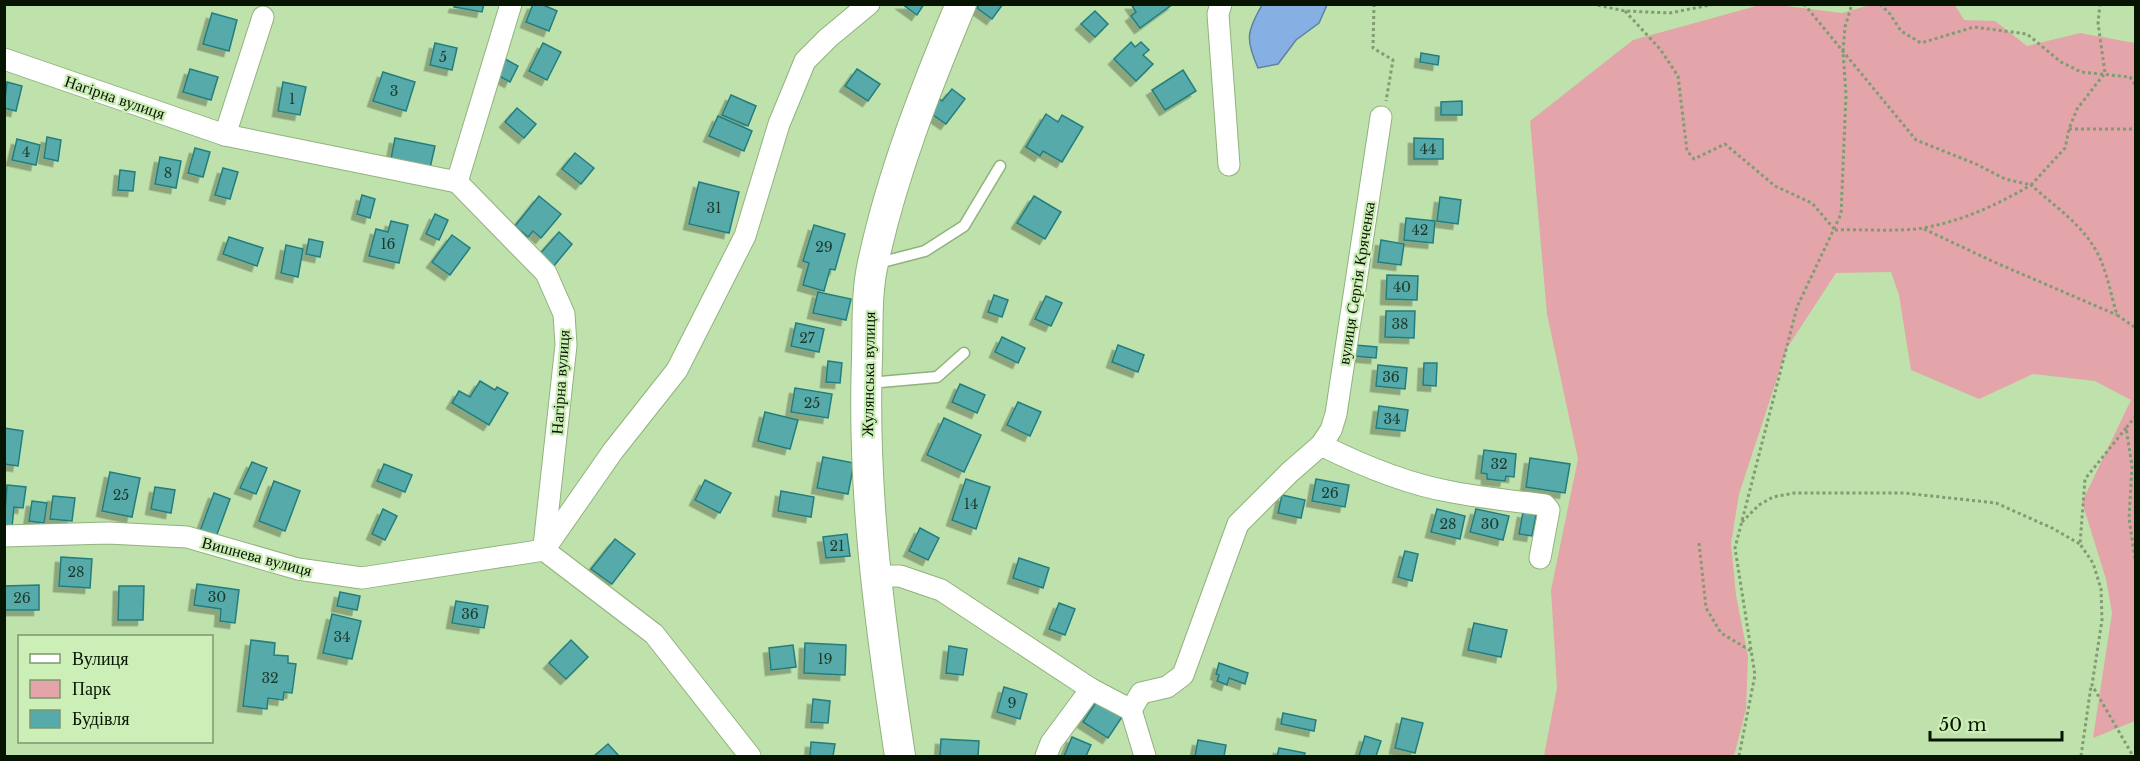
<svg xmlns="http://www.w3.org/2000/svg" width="2140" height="761" viewBox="0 0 2140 761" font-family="'Libre Baskerville',serif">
<defs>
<filter id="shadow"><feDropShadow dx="-5.5" dy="5.5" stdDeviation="0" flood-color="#0004"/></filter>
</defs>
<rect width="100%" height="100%" fill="#bfe1ab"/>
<path fill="#e3a5a9" d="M1760,5h18l64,8 28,-8h85l9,15 31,1 32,25 53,-13 55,10v678l-42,17 19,-125 -6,-34 -24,-77 49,-102 -36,-19 -62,-7 -54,25 -68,-29 -12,-75 -8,-23 -55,1 -49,75 -48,146 -8,50 5,51 12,62 -2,52 -12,47h-190l13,-68 -6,-98 27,-131 -31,-145 -17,-193 103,-81z"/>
<path fill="#86b0e3" stroke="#6081a0" stroke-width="1.5" d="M1262,5v-1l65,1 -8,18 -23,17 -18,24 -20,4c-13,-29 -11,-37 4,-63z"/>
<g fill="#56aaa9" stroke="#247e7e" stroke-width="1.5" filter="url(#shadow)">
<path d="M455,4h29l-2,8 -28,-5z"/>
<path d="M533,4h8l16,7 -8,20 -23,-9z"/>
<path d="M902,4h22l-7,11z"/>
<path d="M980,4h23l-11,15 -15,-11z"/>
<path d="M1131,4h42l-33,24 -9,-12 5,-4z"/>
<path d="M1095,11l13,13 -13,13 -14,-13z"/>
<path d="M212,13l25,7 -8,31 -26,-7z"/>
<path d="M1131,42l4,5 6,-5 8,8 -6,5 10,9 -17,17 -22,-22z"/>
<path d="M435,43l22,5 -5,22 -22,-5z"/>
<path d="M543,43l18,9 -14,28 -18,-9z"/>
<path d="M1421,53l18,3 -1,9 -18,-3z"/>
<path d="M505,59l13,7 -8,16 -13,-7z"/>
<path d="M190,69l28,8 -7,23 -28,-8z"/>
<path d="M857,69l23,15 -12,17 -23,-15z"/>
<path d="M1183,70l13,21 -31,19 -13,-20z"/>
<path d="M383,72l32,10 -9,29 -33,-10z"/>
<path d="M7,82l15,4 -6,25 -12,-3z"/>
<path d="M283,82l23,5 -6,28 -22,-4z"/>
<path d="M952,89l13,10 -19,25 -20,-14 10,-14 6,5z"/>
<path d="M731,95l25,11 -8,20 -26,-11z"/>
<path d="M1462,101v14h-21v-13z"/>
<path d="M517,108l19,16 -12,14 -19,-16z"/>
<path d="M1046,114l12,8 4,-7 21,12 -21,35 -19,-11 -3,5 -14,-9z"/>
<path d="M718,116l34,15 -8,20 -35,-15z"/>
<path d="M47,137l14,3 -3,21 -14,-3z"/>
<path d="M395,138l40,8 -5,22 -39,-9z"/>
<path d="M1414,138l29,1v20h-29z"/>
<path d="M17,139l23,6 -4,20 -24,-5z"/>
<path d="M195,148l15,4 -7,25 -15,-4z"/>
<path d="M575,153l19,15 -13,16 -19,-15z"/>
<path d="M160,157l21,4 -5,27 -21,-4z"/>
<path d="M223,168l15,4 -8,27 -15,-4z"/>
<path d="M120,170l15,2 -2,19 -15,-1z"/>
<path d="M699,182l40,10 -10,41 -40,-9z"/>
<path d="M362,195l13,4 -5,19 -13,-4z"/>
<path d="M539,196l22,18 -20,24 -8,-7 -5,6 -13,-11z"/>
<path d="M1034,196l27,16 -16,27 -28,-16z"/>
<path d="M1440,197l21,3 -3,24 -21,-3z"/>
<path d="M435,214l13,6 -9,20 -13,-6z"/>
<path d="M1406,218l29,3 -2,22 -29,-3z"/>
<path d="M391,221l17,4 -9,38 -30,-7 7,-27 12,3z"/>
<path d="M814,225l31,9 -10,36 -5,-1 -6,22 -21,-6 6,-22 -6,-2z"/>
<path d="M559,232l13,12 -19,23 -14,-12z"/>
<path d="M452,235l18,13 -20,27 -18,-13z"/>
<path d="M229,237l34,11 -6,18 -34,-12z"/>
<path d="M309,239l14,3 -3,15 -14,-3z"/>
<path d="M1381,240l23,4 -3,21 -23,-3z"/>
<path d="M286,245l17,4 -5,28 -17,-4z"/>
<path d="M1387,275l31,1 -1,24 -31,-1z"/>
<path d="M818,292l33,7 -5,21 -33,-7z"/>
<path d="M994,295l14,5 -6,17 -14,-5z"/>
<path d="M1046,296l16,7 -11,23 -16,-7z"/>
<path d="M1386,311h29l-1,27 -29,-1z"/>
<path d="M796,323l28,6 -5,23 -28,-6z"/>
<path d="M1002,337l23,11 -7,15 -23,-11z"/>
<path d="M1118,345l26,10 -6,17 -26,-10z"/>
<path d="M1355,345l22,2 -1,11 -22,-2z"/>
<path d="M828,361l14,2 -2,20 -14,-1z"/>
<path d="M1424,363h13l-1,23 -13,-1z"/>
<path d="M1378,365l29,3 -2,21 -29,-3z"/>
<path d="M480,381l15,9 2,-3 11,6 -19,32 -37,-22 7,-12 11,6z"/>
<path d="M960,384l25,11 -8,18 -25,-11z"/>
<path d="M795,388l37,6 -4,24 -37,-6z"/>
<path d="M1018,402l23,10 -11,24 -23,-11z"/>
<path d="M1379,406l29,4 -3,21 -29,-3z"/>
<path d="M765,412l33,8 -8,29 -32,-8z"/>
<path d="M944,418l37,17 -17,37 -37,-17z"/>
<path d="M4,428l19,3 -5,35 -14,-2z"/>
<path d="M1484,450l32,4 -2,23 -8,-1 -1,5 -18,-2v-5l-6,-1z"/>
<path d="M823,457l31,6 -6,31 -31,-6z"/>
<path d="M1530,458l40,6 -5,29 -39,-6z"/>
<path d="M252,462l15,6 -11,26 -16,-6z"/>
<path d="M384,464l28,11 -7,17 -28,-11z"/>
<path d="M110,472l30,6 -8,39 -30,-6z"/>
<path d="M966,479l24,8 -14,42 -24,-9z"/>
<path d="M1316,479l33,6 -4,22 -33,-6z"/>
<path d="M705,480l26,13 -11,20 -25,-13z"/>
<path d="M274,481l26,10 -15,40 -26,-10z"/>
<path d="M7,485l19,2 -3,21 -9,-1 -2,20 -8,-1z"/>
<path d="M155,487l20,3 -4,23 -20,-4z"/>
<path d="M781,491l33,6 -3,20 -33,-6z"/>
<path d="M214,493l16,6 -14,38 -16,-6z"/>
<path d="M1282,495l23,5 -4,18 -23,-5z"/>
<path d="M53,496l22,2 -3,23 -22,-2z"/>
<path d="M32,501l15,2 -3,20 -15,-2z"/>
<path d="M383,509l14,7 -12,24 -13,-6z"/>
<path d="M1437,509l28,7 -5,23 -29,-7z"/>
<path d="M1476,509l33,7 -6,24 -33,-8z"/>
<path d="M1523,512l13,3 -4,21 -13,-2z"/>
<path d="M920,528l19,10 -11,22 -19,-9z"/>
<path d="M847,534l3,22 -24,2 -3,-21z"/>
<path d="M615,539l20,15 -23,30 -21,-15z"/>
<path d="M1405,551l13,3 -6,27 -14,-4z"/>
<path d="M61,557l31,2 -2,29 -31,-2z"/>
<path d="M1019,558l30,10 -6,20 -30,-10z"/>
<path d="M197,584l42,6 -4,33 -15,-2 1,-12 -27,-4z"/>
<path d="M39,585v25h-35v-24z"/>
<path d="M119,586h25l-1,34h-25z"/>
<path d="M340,592l20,4 -3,14 -20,-4z"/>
<path d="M456,601l32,5 -4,22 -32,-5z"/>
<path d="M1059,603l16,6 -10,26 -16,-6z"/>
<path d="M332,614l29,7 -9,38 -29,-6z"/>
<path d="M1474,623l33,7 -6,27 -33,-7z"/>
<path d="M251,640l24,3 -1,12 14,1v7l8,1 -4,29 -8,-1 -1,8 -15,-2 -1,11 -24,-3z"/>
<path d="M571,640l17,17 -22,22 -17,-16z"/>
<path d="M805,643l41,2 -1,30 -41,-2z"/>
<path d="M793,645l3,22 -25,3 -2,-22z"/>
<path d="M949,646l18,3 -4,26 -17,-2z"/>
<path d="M1219,663l29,10 -3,11 -16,-6 -2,7 -10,-4 2,-6 -3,-1z"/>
<path d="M1004,687l23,7 -7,25 -23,-7z"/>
<path d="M1099,698l25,16 -16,24 -25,-16z"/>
<path d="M813,699l17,2 -2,22 -17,-1z"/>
<path d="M1283,713l33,7 -2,11 -33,-7z"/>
<path d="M1402,718l21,5 -8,30 -20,-5z"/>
<path d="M1365,736l16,5 -5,15h-17z"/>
<path d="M1072,737l19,8 -5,11h-22z"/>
<path d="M941,739l38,2 -1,15h-38z"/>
<path d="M1198,740l28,5 -2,11h-29z"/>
<path d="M811,742l24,2 -2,12h-23z"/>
<path d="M608,744l11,12h-25z"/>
<path d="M1279,748l26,5 -1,3h-27z"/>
</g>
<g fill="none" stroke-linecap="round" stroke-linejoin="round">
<defs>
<g id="lane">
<path d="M875,264l50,-13 39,-25 36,-60"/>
<path d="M869,383l68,-6 27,-24"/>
</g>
<g id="street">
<path d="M1221,4l-3,10 11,151"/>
<path d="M4,59l221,76 232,47 54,-178"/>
<path d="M225,135l38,-118"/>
<path d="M457,182l89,91 18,41 2,31 -22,201"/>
<path d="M1321,445c42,21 85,39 131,47 31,6 62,9 93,13l4,5 -9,48"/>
<path d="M4,536l104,-3 79,4 111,32 64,9 182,-28 110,84 96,122"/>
<path d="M544,550l69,-99 64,-81 68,-134 34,-112 26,-63 23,-23 41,-34"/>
<path d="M875,576h25l41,14 150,99 40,21 14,46"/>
<path d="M1131,710l10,-17 26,-6 16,-12 55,-151 52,-52 31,-27 10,-15 5,-16 45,-297"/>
<path d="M1046,756l5,-13 40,-54"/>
</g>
<path id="secondary" d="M900,756c-20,-132 -38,-264 -33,-398 1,-31 -1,-65 6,-95 19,-89 53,-175 88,-259"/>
</defs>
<use href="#lane" stroke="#91b27d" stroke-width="13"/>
<use href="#street" stroke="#91b27d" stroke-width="23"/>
<use href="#secondary" stroke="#91b27d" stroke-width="32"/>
<g stroke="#829c72" stroke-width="3" stroke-dasharray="3 3" stroke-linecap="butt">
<path d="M1374,4l-1,44 20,12 -7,41"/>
<path d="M1592,4l33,7 45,2 45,-9"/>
<path d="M1804,4l112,136 60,24 29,15 26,6 34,-37 4,-19 8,-20 28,-36 -7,-50 2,-19"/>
<path d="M1880,4l10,10 11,17 20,12 53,-16 53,7 34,28 20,10 49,5 6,9"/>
<path d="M1625,11l35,38 18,27 9,75 7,8 31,-15 50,42 37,17 23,27"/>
<path d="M2069,129h67"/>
<path d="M1924,229l70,33 123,53"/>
<path d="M1835,230c26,-1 63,2 88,-2 39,-7 74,-23 108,-43 20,18 46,36 61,59 14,20 18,48 25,71l19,13"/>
<path d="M2136,416l-10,12 6,38 -3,52 7,48"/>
<path d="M2126,428l-41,51 -5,65 13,19 8,26 1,31 -10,65 41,71"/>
<path d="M1742,522l17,-17 14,-8 21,-4h110l92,10 56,25 28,16"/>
<path d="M1699,543l7,65 15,25 30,18"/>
<path d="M1739,756l16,-81 -20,-127 62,-241 44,-93 5,-119 -3,-44 2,-24 7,-23"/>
<path d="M2081,756l10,-70"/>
</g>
<use href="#lane" stroke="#fff" stroke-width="10"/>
<use href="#street" stroke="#fff" stroke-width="21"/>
<use href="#secondary" stroke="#fff" stroke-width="30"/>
</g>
<g text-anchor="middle" stroke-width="4.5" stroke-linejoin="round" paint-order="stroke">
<g font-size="14" fill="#1c3a2c">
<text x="443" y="62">5</text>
<text x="394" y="96">3</text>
<text x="292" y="104">1</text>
<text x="1428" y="154">44</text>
<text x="26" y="157">4</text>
<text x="168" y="178">8</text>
<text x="714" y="213">31</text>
<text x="1420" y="235">42</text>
<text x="388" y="249">16</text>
<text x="824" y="252">29</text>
<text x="1402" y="292">40</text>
<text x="1400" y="329">38</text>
<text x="807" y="343">27</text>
<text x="1391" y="382">36</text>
<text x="812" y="408">25</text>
<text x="1392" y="424">34</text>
<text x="1499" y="469">32</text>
<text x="1330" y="498">26</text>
<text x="121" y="500">25</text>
<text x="971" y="509">14</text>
<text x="1448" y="529">28</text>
<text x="1490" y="529">30</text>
<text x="837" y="551">21</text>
<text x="76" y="577">28</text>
<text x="217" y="602">30</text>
<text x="22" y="603">26</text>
<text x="470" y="619">36</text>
<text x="342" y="642">34</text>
<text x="825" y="664">19</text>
<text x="270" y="683">32</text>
<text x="1012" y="708">9</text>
</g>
<g font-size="16" fill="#081402" stroke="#ccefb7">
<text transform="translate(115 97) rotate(19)" y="6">Нагірна вулиця</text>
<text transform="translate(1356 283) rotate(-81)" y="6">вулиця Сергія Кряченка</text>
<text transform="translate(868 374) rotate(-89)" y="6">Жулянська вулиця</text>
<text transform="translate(560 382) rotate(-86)" y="6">Нагірна вулиця</text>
<text transform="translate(257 556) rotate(15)" y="6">Вишнева вулиця</text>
</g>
</g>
<rect width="2140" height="761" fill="none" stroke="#081402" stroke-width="12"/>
<rect x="18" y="635" width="195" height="108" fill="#ccefb7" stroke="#7e976f" stroke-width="1.5"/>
<rect x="30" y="654" width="30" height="9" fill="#ffffff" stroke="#7e976f" stroke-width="1.5"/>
<text x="72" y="665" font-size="18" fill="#081402">Вулиця</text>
<rect x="30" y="680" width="30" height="18" fill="#e3a5a9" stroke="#7e976f" stroke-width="1.5"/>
<text x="72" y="695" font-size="18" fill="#081402">Парк</text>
<rect x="30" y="710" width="30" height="18" fill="#56aaa9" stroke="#7e976f" stroke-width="1.5"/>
<text x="72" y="725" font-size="18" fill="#081402">Будівля</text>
<path d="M1930 731v9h132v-9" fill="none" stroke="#081402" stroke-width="3"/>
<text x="1939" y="731" font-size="18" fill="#081402" stroke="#ccefb7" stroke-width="4.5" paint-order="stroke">50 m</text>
</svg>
